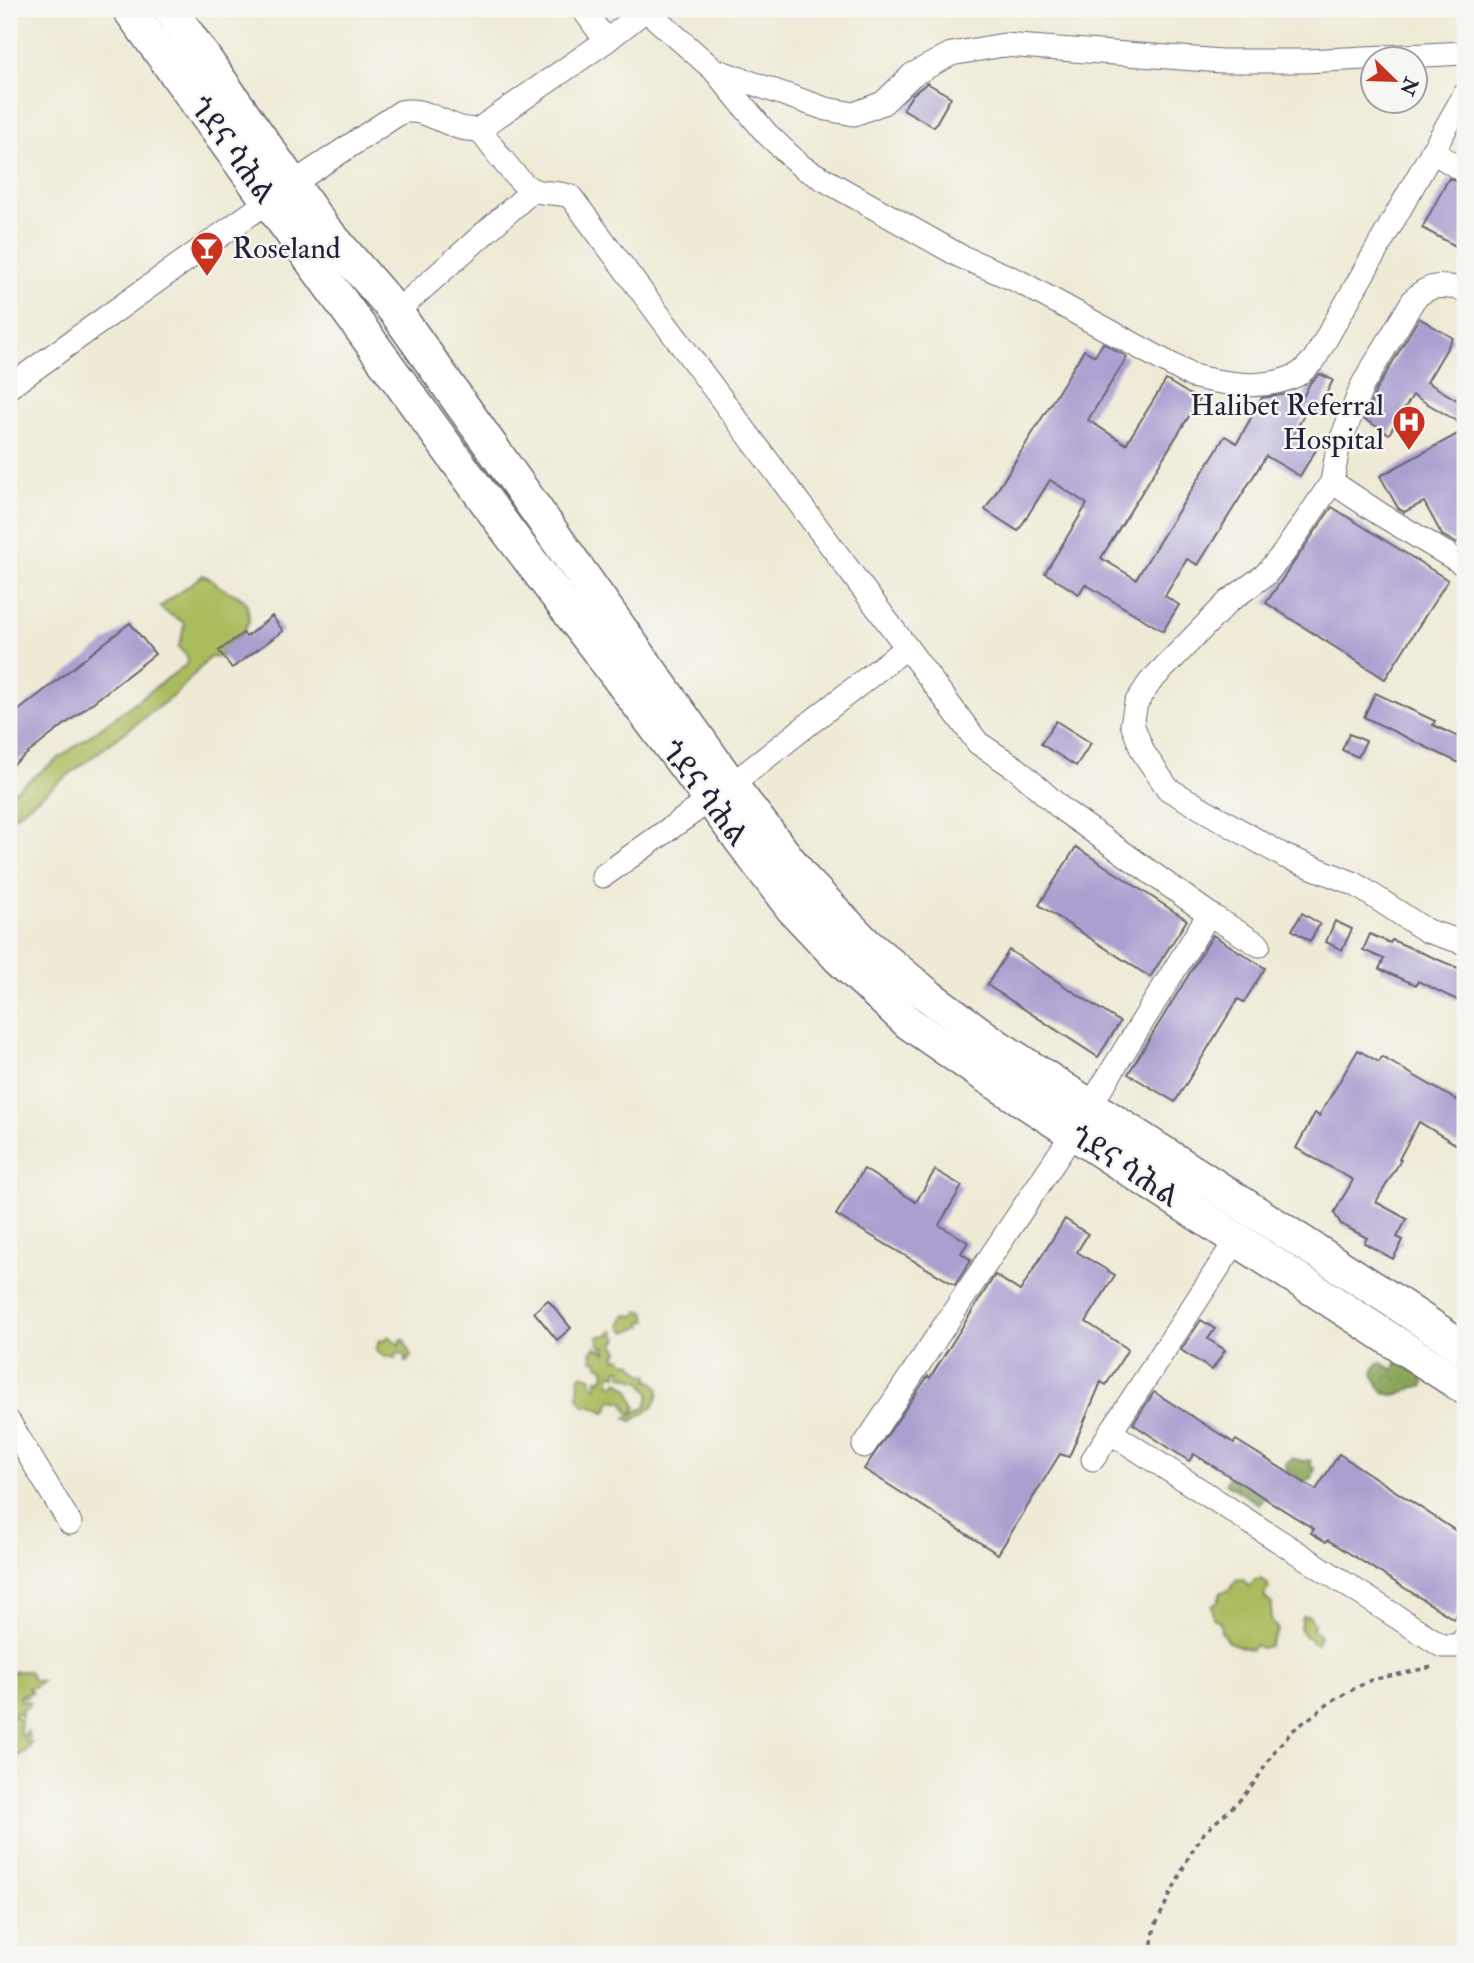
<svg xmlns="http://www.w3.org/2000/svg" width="1474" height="1963" viewBox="0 0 1474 1963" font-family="'IM FELL Double Pica','Noto Serif Ethiopic',serif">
<defs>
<pattern id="forest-crowns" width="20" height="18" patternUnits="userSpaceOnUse" patternTransform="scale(1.75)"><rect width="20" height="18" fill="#88a456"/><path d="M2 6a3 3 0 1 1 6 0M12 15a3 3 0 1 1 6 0" fill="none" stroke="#6f8548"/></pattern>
</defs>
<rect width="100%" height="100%" fill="#f6f6f2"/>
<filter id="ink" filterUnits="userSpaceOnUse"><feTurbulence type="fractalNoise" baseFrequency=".0143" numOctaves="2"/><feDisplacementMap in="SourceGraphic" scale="14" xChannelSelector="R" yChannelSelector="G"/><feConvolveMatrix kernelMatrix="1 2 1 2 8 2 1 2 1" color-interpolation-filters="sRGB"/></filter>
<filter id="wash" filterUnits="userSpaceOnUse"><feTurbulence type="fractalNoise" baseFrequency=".00686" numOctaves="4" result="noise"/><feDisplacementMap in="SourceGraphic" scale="28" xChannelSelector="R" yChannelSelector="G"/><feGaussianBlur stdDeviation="1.57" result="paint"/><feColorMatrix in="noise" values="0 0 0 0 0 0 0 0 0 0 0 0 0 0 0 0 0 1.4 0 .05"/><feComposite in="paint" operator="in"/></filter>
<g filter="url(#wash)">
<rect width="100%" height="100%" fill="#efead6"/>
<g fill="#abbc5f" stroke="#666f4d" stroke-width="2">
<path d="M203,575c8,3 12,9 19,13 19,11 26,6 27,33l-6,12 -23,18 3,5 -13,1 -32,35 -169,128v-25l178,-131 1,-7 -10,-10c5,-7 3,-15 7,-23 -8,-8 -18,-8 -25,-17z"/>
<path d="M638,1311l7,1 2,9 -6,1 2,4 -17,6 -6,-7 4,-9 4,-1 8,1z"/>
<path d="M613,1330l5,9 -4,4 5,8 -4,4 2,4 3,-1 7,5 4,-1 11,12 7,2 -1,5 6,1 5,8 -2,10 -5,8 -20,13 -6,-3 20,-12 4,-12 -9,-13 -20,-6v-6h-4v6l-5,-1 -3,4 3,7h2l4,-4 11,9 7,17 -3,6 -5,-1 -4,-10 -13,-2 -3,10 -3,2 -15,-7 -6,1 -6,-8 1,-20 3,-4 9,3 3,10 3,-1v-7l3,1 5,-5 -1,-7 -6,-3v-4l-6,-1 -1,-8 5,-6v3h5l5,4v-6l-6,-1 -2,-9 12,-3z"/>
<path d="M389,1336l10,9 2,-6h3l7,18 -4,5h-2l1,-6 -8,-4 -2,7h-3l-1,-3 -7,1 -9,-6 3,-11 4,1z"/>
<path d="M1242,1579l7,8 6,-7 6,-1 6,4 2,6 -4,3v6l7,6 -1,15 7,11 -9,16 -8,2 -7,-3 -3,5 -23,-8 -7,-11 -1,-10 -7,-3 -1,-12 6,-4 3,-10 8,-2 7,-10z"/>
<path d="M1309,1616l5,7 -1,6 7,7 -4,8 -5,-2 -2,-5h-4l-5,-10 2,-10z"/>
<path d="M16,1671h13l4,9 9,1 -9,6 -5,1 4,5 -6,1 1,3h-4l-1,-3 -3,3 3,4h7l1,2 -5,6h-3v7l-4,-4 -3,1v4l6,3 -1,14 4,3 3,-6 2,7 -3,4 6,1 -5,8 -15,8 -3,-6 2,-2 -2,-7 4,-3 -4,-3 2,-6 -2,-5v-53z"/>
</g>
<g fill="url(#forest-crowns)" stroke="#556348" stroke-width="2">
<path d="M1396,1362l29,15 -2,10h-9c-19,15 -36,8 -41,-15l5,-9h4l12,7z"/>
<path d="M1291,1458l12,3 7,-1 1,6 4,3 -3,9 -15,6 -10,-9 -1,-12z"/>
<path d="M1236,1476l31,19 -8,9 -33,-21 2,-5z"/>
</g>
<g id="blocks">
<g fill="#ab9fd0">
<path d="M927,83l24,14 -17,30 -31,-18 10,-15z"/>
<path d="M1449,178l16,8v65l-43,-23z"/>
<path d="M1419,318l34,20 -26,44 38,23v21l-52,-31 -24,39 -25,-15 12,-29z"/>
<path d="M1103,343l24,14 -39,63 38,24 40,-64 33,20 -98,158 35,21 89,-143 12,7 25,-45 26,-4 13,7 9,-18 10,-9 13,6 -15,31 -10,-4 -15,29 23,14 -16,26 -34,-20 -68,109 -11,-6 -22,37 14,9 -16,26 -78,-47 -6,10 -34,-21 42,-69 -37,-24 -32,51 -33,-21 99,-160 11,6z"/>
<path d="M1465,430v108l-9,5 -14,-8 -18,-33 -20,10 -6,-4 -18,-32z"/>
<path d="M1332,507l116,73 -63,99 -119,-76z"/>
<path d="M272,616l11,15 -51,37 -13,-17 24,-18 3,4z"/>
<path d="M130,623l25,31 -146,114v-50z"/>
<path d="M1375,693l60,28 -2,4 32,15v26l-101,-49z"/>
<path d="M1056,721l35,22 -15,23 -35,-22z"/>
<path d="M1349,734l17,7 -8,16 -16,-7z"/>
<path d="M1076,847l111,73 -37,57 -111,-72z"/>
<path d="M1302,913l18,11 -10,17 -18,-11z"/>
<path d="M1335,921l17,8 -10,21 -16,-8z"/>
<path d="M1370,934l20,9 2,-3 73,31v33l-47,-23 -2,4 -37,-16 5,-10 -21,-9z"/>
<path d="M1213,935l52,33 -21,34 -6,-3 -63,103 -47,-28z"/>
<path d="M1009,950l111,72 -22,35 -111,-72z"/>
<path d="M1358,1050l21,12 3,-5 83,48v25l-8,15 -38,-23 -20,37 2,1 -25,42 31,17 -10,18 6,3 -10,19 -29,-16 3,-5 -26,-14 -7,-11 19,-33 -57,-32 19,-35 4,3z"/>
<path d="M864,1169l52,33 19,-32 27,16 -23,39 29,17 -7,11 10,7 -16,25 -119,-70z"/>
<path d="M1065,1219l23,15 -11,18 38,23 -29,47 42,27 -22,36 -5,-3 -32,75 -9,-3 -62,100 -134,-85 64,-93 2,2 65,-103 25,16z"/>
<path d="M548,1300l23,28 -14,12 -23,-28z"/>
<path d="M1201,1320l14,9 -7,10 17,11 -13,20 -31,-20z"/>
<path d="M1154,1392l80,51 2,-3 80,50 23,-36 126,83v64l-11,18 -126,-79 -2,2 -15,-9 3,-4 -120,-75 -5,7 -56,-37z"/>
</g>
</g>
</g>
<g filter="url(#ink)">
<use href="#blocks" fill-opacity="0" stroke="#6a6871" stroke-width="2"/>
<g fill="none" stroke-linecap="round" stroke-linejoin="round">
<defs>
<g id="minor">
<path d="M583,9l23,32 41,-32"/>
<path d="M646,10l68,60 52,63 36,34 158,89 58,25 174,95c33,8 73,15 105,-1 6,-3 12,-11 17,-15l151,-266"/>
<path d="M715,70l111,39 28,5 29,-11 29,-28 39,-21 53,-9 218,16h84l159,-8"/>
<path d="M479,129c10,13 40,56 54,61 12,5 25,1 38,7l407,546 39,26 46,41 146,104 50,31"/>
<path d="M1432,151l33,21"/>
<path d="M1465,289c-22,-3 -34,-7 -51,10l-51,85 -25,64 -6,34 48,32 85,51"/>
<path d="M396,312l137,-122"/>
<path d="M9,387l283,-203 109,-72c28,-7 51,22 78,17l127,-88"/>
<path d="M1332,482l-49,72 -18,21 -36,26 -79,81 -14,21 -4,21 11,28 25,37 116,67 71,28 72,47 38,12"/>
<path d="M603,876l128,-91 176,-138"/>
<path d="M9,1422l61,101"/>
<path d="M1110,1432l332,214h16l7,-8"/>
<path d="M864,1446l210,-314 135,-218"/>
<path d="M1093,1459l144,-220"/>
</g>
<g id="highway">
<path d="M129,9l378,521 285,378 47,50 70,65 66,46 490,319"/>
<path d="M170,9l151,216 75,87 335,473 74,96 61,63 64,53 67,49 395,254 73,49"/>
</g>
</defs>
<use href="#minor" stroke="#6a6871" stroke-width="25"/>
<use href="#highway" stroke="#6a6871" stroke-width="36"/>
<path stroke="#6a6871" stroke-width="3.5" stroke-dasharray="5 5" stroke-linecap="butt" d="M1150,1954l5,-28 34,-70 15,-23 36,-33 15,-18 21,-33 16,-18 43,-32 36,-19 61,-13"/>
<use href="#minor" stroke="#fff" stroke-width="23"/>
<use href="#highway" stroke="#fff" stroke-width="33"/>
</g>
</g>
<defs>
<symbol id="bar-pin" viewBox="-11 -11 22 30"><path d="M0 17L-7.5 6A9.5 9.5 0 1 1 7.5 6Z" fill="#c8321e" stroke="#f6f6f2"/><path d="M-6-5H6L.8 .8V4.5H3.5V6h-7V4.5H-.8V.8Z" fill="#fff"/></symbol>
<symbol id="hospital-pin" viewBox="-11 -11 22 30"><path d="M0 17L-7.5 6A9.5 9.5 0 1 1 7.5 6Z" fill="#c8321e" stroke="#f6f6f2"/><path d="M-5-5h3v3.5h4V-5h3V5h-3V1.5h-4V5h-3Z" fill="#fff"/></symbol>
</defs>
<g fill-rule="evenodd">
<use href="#bar-pin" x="188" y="229" width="38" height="52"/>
<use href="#hospital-pin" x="1390" y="403" width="38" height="52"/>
</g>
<g text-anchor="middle" stroke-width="5" stroke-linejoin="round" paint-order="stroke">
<g font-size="30" fill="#22223b" stroke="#f6f6f2">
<text transform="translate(233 150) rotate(54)" y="10">ጎደና ሳሕል</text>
<text transform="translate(705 793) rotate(53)" y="10">ጎደና ሳሕል</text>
<text transform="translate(1125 1166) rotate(33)" y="10">ጎደና ሳሕል</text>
</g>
<g font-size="30" fill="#22223b" stroke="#f6f6f2" text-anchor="start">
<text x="232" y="258">Roseland</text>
<text x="1384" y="415" text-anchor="end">Halibet Referral<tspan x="1384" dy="34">Hospital</tspan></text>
</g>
</g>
<rect width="1474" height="1963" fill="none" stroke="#f6f6f2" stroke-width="35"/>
<g transform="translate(1394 80) rotate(113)"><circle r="33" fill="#f6f6f2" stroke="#a1a1a9" stroke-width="2"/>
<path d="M0-5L12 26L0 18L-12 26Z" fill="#c8321e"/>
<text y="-10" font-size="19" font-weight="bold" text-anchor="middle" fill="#22223b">N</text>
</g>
</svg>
